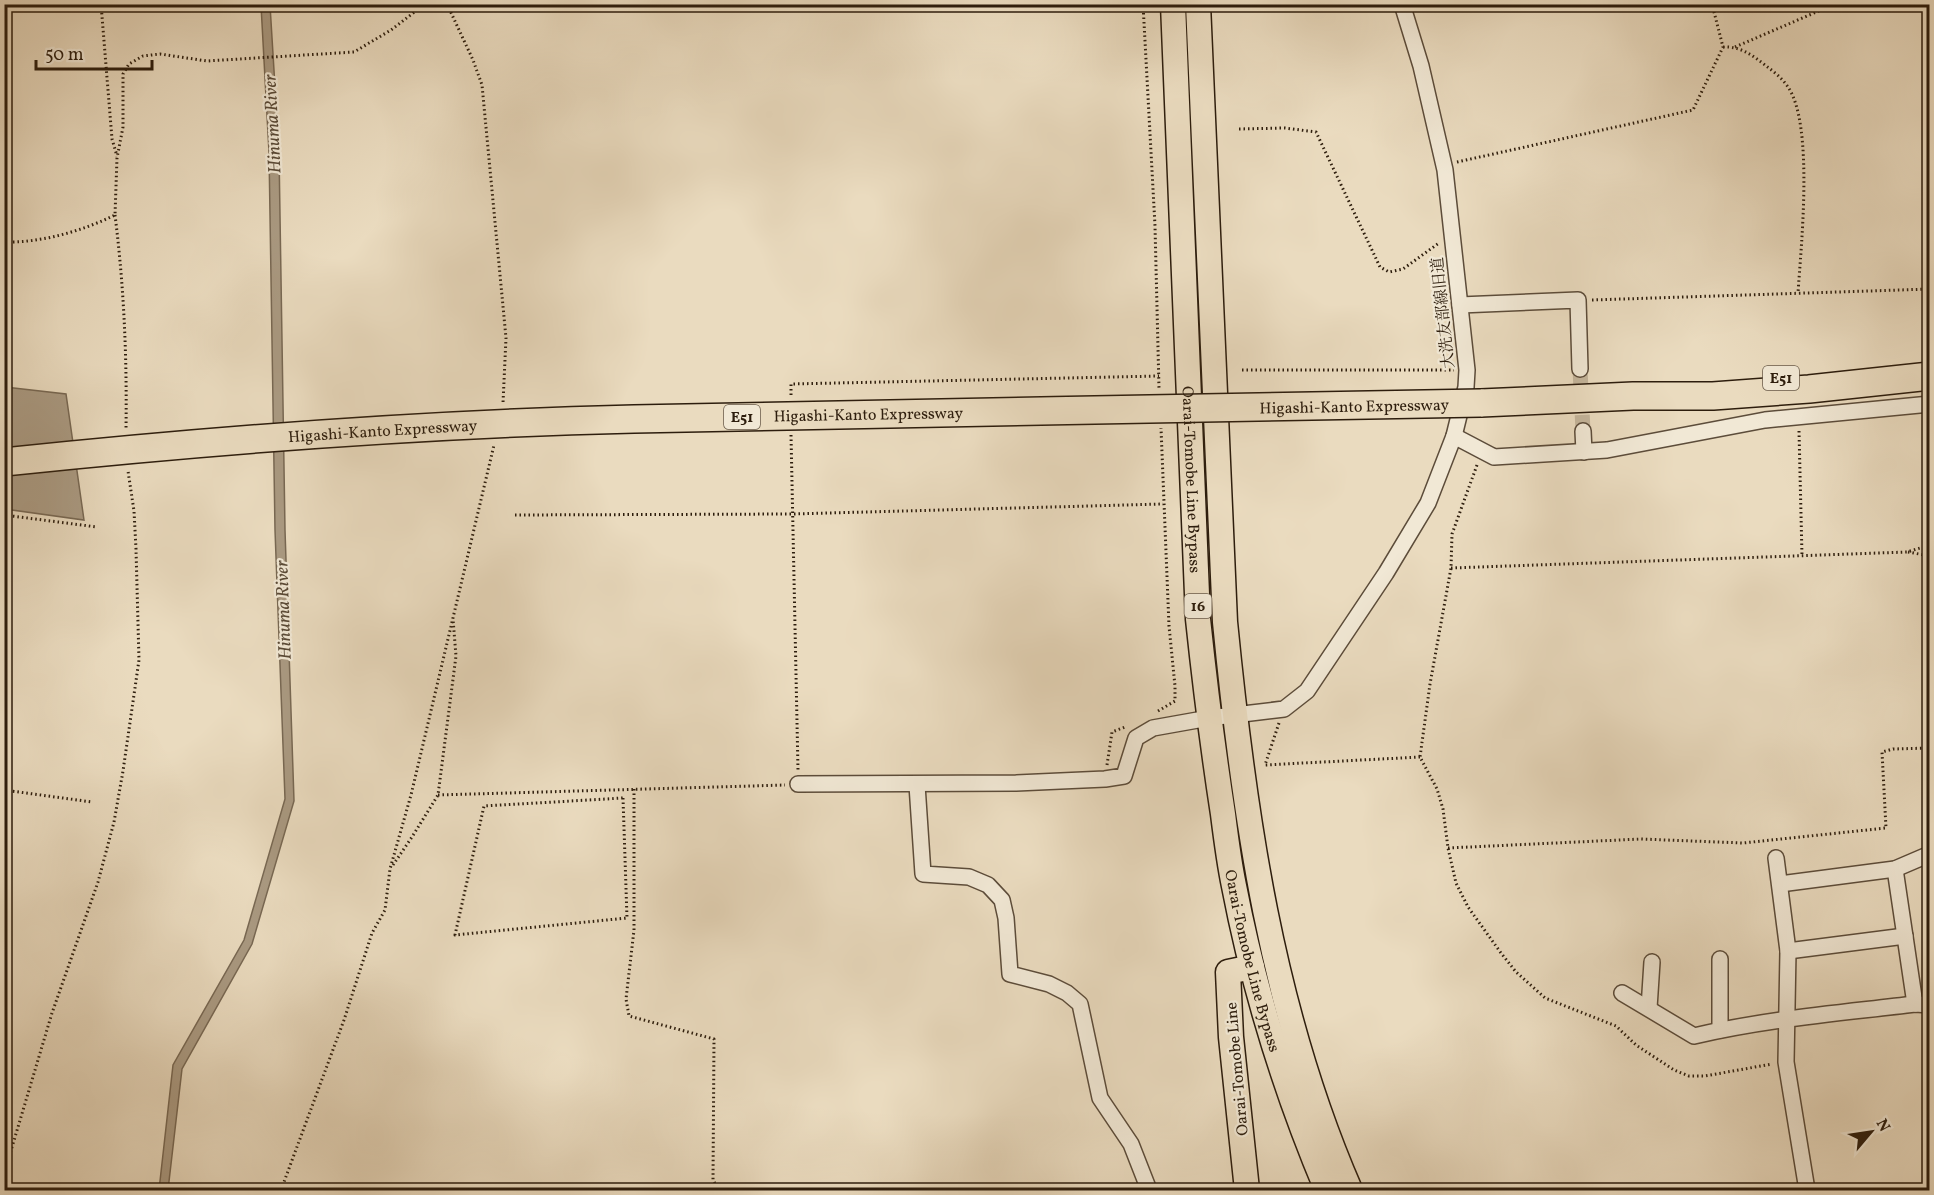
<svg xmlns="http://www.w3.org/2000/svg" width="1934" height="1195" viewBox="0 0 1934 1195" font-family="Vollkorn,'Noto Serif JP',serif">
<rect width="100%" height="100%" fill="#eadbbf"/>
<filter id="stains"><feTurbulence type="fractalNoise" baseFrequency=".00333" numOctaves="4"/><feColorMatrix values="0 0 0 0 .2 0 0 0 0 .09 0 0 0 0 .02 0 0 0 .5 -.17"/></filter>
<radialGradient id="worn" r=".72"><stop offset=".6" stop-color="#630" stop-opacity="0"/><stop offset="1" stop-color="#630" stop-opacity=".3"/></radialGradient>
<g fill="#aa9a82" stroke="#786853" stroke-width="1.5">
<path d="M261,5h9l9,147 6,378 9,271 -42,143 -70,125 -14,121h-9l14,-125 71,-125 41,-141 -10,-269 -6,-378z"/>
<path d="M5,387l61,7 18,126 -79,-11z"/>
</g>
<g fill="none" stroke-linecap="round" stroke-linejoin="round">
<path stroke="#c4b59b" stroke-width="15" stroke-dasharray="15 8" stroke-linecap="butt" d="M1580,369l3,62"/>
<defs>
<g id="minor">
<path d="M1460,305l118,-5 2,69"/>
<path d="M1583,431l1,21"/>
<path d="M1454,436l40,21 113,-7 158,-30 165,-16"/>
<path d="M798,784l218,-1 89,-4 19,-3 12,-38 17,-10 56,-10 75,-9 23,-18 79,-118 42,-70 26,-67 12,-49 1,-17 -22,-200 -24,-104 -19,-62"/>
<path d="M917,785l6,89 46,3 19,8 14,15 4,18 4,56 39,10 18,9 13,11 20,94 31,46 18,46"/>
<path d="M1776,858l12,93 -2,111 21,128"/>
<path d="M1895,869l20,135"/>
<path d="M1780,884l115,-15 35,-15"/>
<path d="M1788,951l117,-15"/>
<path d="M1622,993l72,43c72,-17 147,-23 221,-32l15,1"/>
<path d="M1649,1008l3,-46"/>
<path d="M1720,1030v-71"/>
</g>
<g id="primary">
<path id="s1" d="M1173,4l25,615c7,66 15,130 25,195 3,24 6,48 11,72 20,104 52,207 93,304"/>
<path d="M1198,4l27,618c19,194 47,389 125,568"/>
<path d="M1247,1190l-16,-153 -3,-65 24,-5"/>
</g>
<path id="motorway" d="M1481,403l152,-7h80l96,-7 121,-13"/>
</defs>
<use href="#minor" stroke="#5c4c3a" stroke-width="18"/>
<use href="#primary" stroke="#2d1d0d" stroke-width="27"/>
<use href="#motorway" stroke="#2d1d0d" stroke-width="30"/>
<g stroke="#2d1d0d" stroke-width="3" stroke-dasharray="1.5 3" stroke-linecap="butt">
<path d="M101,4l11,135 5,17"/>
<path d="M447,4l26,56 9,25 24,253 -3,65"/>
<path d="M1143,4l12,222 4,163"/>
<path d="M1723,47c17,-1 29,8 42,18 8,6 17,13 23,22 26,38 13,159 10,206"/>
<path d="M1735,47l100,-43"/>
<path d="M1239,129l46,-1 31,4 64,135 9,5 14,-3 36,-26"/>
<path d="M1457,162l236,-52 30,-63 -11,-43"/>
<path d="M115,215c9,72 12,142 11,214"/>
<path d="M4,242c37,1 78,-11 111,-27l2,-57 6,-31v-53l6,-10 14,-8 17,-2 47,7 147,-9 37,-22 34,-26"/>
<path d="M1592,300l338,-11"/>
<path d="M1242,370h212"/>
<path d="M791,395v-11l368,-8"/>
<path d="M1799,431l3,125"/>
<path d="M791,435l7,335"/>
<path d="M1477,465l-25,69 -1,34 -21,116 -10,73 17,32 6,20 5,39 8,35 12,24 33,46 15,19 29,26 71,28 20,19 38,25 15,6h16l67,-12"/>
<path d="M4,515l93,12"/>
<path d="M515,515l277,-1 371,-10"/>
<path d="M1908,552l22,4"/>
<path d="M1451,568l456,-16 23,-7"/>
<path d="M1158,711l17,-10v-15l-6,-60 -8,-198"/>
<path d="M1279,723l-14,42 155,-8"/>
<path d="M1107,765l5,-33 13,-5"/>
<path d="M634,789v141l-8,69 3,17 85,23 -1,141 6,10"/>
<path d="M4,790l88,12"/>
<path d="M438,795l347,-10"/>
<path d="M623,798l4,120 -172,17 29,-129z"/>
<path d="M1448,848l193,-9 102,4 143,-15 -4,-76 11,-3 37,-1"/>
<path d="M393,865l19,-28 26,-42 18,-139 -3,-37"/>
<path d="M4,1174l48,-161 46,-131 16,-60 9,-51 16,-111 -3,-111 -2,-38 -6,-40"/>
<path d="M281,1190l63,-170 28,-87 13,-23 5,-41 21,-74 83,-350"/>
</g>
<use href="#minor" stroke="#f1e8d5" stroke-width="15"/>
<use href="#primary" stroke="#eadbbf" stroke-width="24"/>
<use href="#motorway" stroke="#eadbbf" stroke-width="27"/>
<defs>
<g id="motorway-bridge">
<path id="s2" d="M4,462c210,-22 420,-38 630,-43 282,-8 565,-9 847,-16"/>
</g>
</defs>
<use href="#motorway-bridge" stroke="#2d1d0d" stroke-width="30" stroke-linecap="butt"/>
<use href="#motorway-bridge" stroke="#eadbbf" stroke-width="27"/>
</g>
<g text-anchor="middle" stroke-width="4.5" stroke-linejoin="round" paint-order="stroke">
<g fill="#f1e8d5" stroke="#685a49" stroke-width="1.5">
<rect x="1763" y="366" width="36" height="24" rx="4.5"/>
<rect x="724" y="405" width="36" height="24" rx="4.5"/>
<rect x="1184.5" y="594" width="27" height="24" rx="4.5"/>
</g>
<g font-size="15" font-weight="bold" fill="#2d1d0d">
<text x="1781" y="383">E51</text>
<text x="742" y="422">E51</text>
<text x="1198" y="611">16</text>
</g>
<g font-size="16" fill="#2d1d0d" stroke="#f1e8d5">
<text transform="translate(1442 313) rotate(-96)" y="6">大洗友部線旧道</text>
<text dy="6" stroke="none"><textPath href="#s2" startOffset="1352">Higashi-Kanto Expressway</textPath></text>
<text dy="6" stroke="none"><textPath href="#s2" startOffset="866">Higashi-Kanto Expressway</textPath></text>
<text dy="6" stroke="none"><textPath href="#s2" startOffset="380">Higashi-Kanto Expressway</textPath></text>
<text dy="6" stroke="none"><textPath href="#s1" startOffset="476">Oarai-Tomobe Line Bypass</textPath></text>
<text dy="6" stroke="none"><textPath href="#s1" startOffset="962">Oarai-Tomobe Line Bypass</textPath></text>
<text transform="translate(1236 1069) rotate(-95)" y="6">Oarai-Tomobe Line</text>
</g>
<g font-size="18" font-style="italic" fill="#594936" stroke="#f1e8d5">
<text transform="translate(272 124) rotate(-93)" y="6">Hinuma River</text>
<text transform="translate(283 610) rotate(-92)" y="6">Hinuma River</text>
</g>
</g>
<rect width="1934" height="1195" fill="none" stroke="#eadbbf" stroke-width="24"/>
<rect x="6" y="6" width="1922" height="1183" fill="none" stroke="#2d1d0d" stroke-width="3"/>
<rect x="12" y="12" width="1910" height="1171" fill="none" stroke="#2d1d0d" stroke-width="1.5"/>
<g transform="translate(1871 1132) rotate(61)" stroke="#f1e8d5" stroke-width="4.5" paint-order="stroke">
<path d="M0-4.5L10 22L0 15L-10 22Z" fill="#2d1d0d"/>
<text y="-9" font-size="16" font-weight="bold" text-anchor="middle" fill="#2d1d0d">N</text>
</g>
<path d="M36 60v9h116v-9" fill="none" stroke="#2d1d0d" stroke-width="3"/>
<text x="45" y="60" font-size="18" fill="#2d1d0d" stroke="#f1e8d5" stroke-width="4.5" paint-order="stroke">50 m</text>
<rect width="100%" height="100%" filter="url(#stains)"/>
<rect width="100%" height="100%" fill="url(#worn)"/>
</svg>
